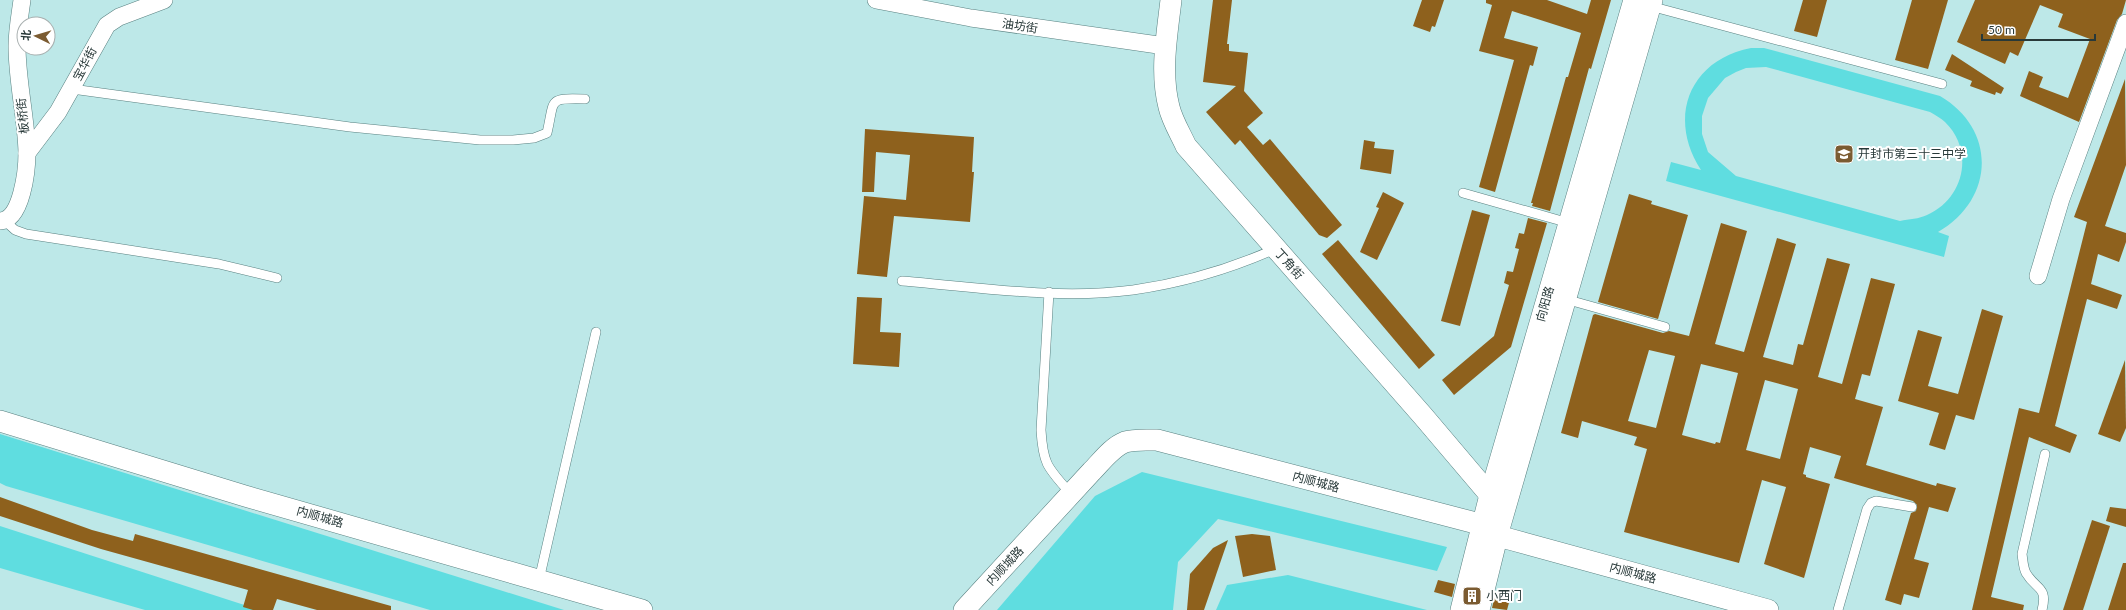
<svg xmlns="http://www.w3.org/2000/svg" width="2126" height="610" viewBox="0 0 2126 610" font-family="Lato,'Noto Sans SC',sans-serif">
<rect width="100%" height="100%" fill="#bde8e8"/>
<g fill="#5fdde0" fill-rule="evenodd">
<path d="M1751,48h13l176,48c58,34 54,104 -2,136l11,4 -5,21 -278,-76 5,-19 30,8c-34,-52 -12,-110 50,-122zM1766,67l164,45c5,3 11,6 15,10 30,29 19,77 -18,93 -8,4 -18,4 -27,6l-164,-45 -28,-24 -6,-18v-18l6,-18 17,-20 11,-6 10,-4z"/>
<path d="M0,434l564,176h-134l-424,-124 -6,-3z"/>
<path d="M1142,472l305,75 -10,24 -219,-52 -40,43 -5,48h-176l98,-114z"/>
<path d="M0,526l260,84h-115l-145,-42z"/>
<path d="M1288,575l139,35h-211l11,-25z"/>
</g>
<g fill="#8e611d" fill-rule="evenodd">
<path d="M1213,0h19l-5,44h2v7l19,2 -4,38 19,22 -16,14 16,18 7,-6 72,86 -15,13 -8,-3 -79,-95 -5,5 -29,-33 30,-26 -33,-4z"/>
<path d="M1422,0h22l-9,27 -3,-1 -2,6 -17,-6z"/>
<path d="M1486,0h61l40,14 4,-14h20l-20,69 -2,-1 -39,143 -18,-5 1,-3h-2l35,-126h2l13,-44 -69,-22 -8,27 34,9 -5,19 -3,-1 -35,127 -16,-5 35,-127 -35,-9 13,-46 -6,-2z"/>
<path d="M1803,0h24l-10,37 -23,-6z"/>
<path d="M1912,0h36l-20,69 -33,-9z"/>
<path d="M1975,0h151l-4,14 -5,6 -38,102 -59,-26 9,-25 14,6 -4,10 29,11 22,-59 -32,-12 5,-13 -23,-9 -22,51 -8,-4 -5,12 -48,-22z"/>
<path d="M1952,54l52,34 -3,6 -5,-2 -1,3 -25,-9 2,-5 -27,-11z"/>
<path d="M2125,79l1,86 -21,61 21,7v9l-7,20 -21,-8 -7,30 31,11 -5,14 -30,-10 -32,127 22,9 -7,18 -41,-16 -38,160 33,8 -1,5h-51l47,-202 20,5 48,-191 -13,-5z"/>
<path d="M865,129l109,8 -2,35h2l-4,50 -76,-6 -7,61 -30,-3 7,-78 42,4 4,-45 -34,-3 -2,40h-12z"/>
<path d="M1364,140l11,2 -1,6 20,2 -3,24 -31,-5z"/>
<path d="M1383,192l21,11 -27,57 -17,-8 19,-44 -3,-1z"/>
<path d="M1629,194l23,7 -1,3 37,11 -30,104 -60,-17z"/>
<path d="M1472,210l18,5 -30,111 -19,-5z"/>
<path d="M1528,218l19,5 -36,124 -57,48 -12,-15 52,-44 15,-51 -5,-2 3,-12 6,1 6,-23 -4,-1 4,-15 5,1z"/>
<path d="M1721,223l26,8 -32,113 29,8 33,-114 19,6 -33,113 30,8 5,-21 5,1 24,-87 23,6 -32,113 24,7 29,-106 24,6 -25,92 -8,-2 -7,25 28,8 -17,58 70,21 1,-3 19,5 -8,24 -19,-5 -15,52 15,4 -10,35 -15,-4 -3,11 -16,-5 26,-87 5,-2 1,-6 -4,-4 -79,-23 7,-22 -31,-9 -7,27 3,1v2l24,7 -26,94 -40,-14 22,-77 -24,-7 -23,83 -115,-31 23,-83 -13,-4 3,-8 -55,-16 -4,17 -17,-5 32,-118 2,-1 68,19 6,-2 20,5zM1649,350l26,6 -19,72 -28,-7zM1701,364l37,9 -18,70 -4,-1 -1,2 -33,-9zM1765,380l33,9 -18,70 -34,-9z"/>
<path d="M1338,240l97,115 -16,14 -97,-115z"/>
<path d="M857,297l25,1 -2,34 21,1 -2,34 -46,-3z"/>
<path d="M1982,309l21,7 -29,104 -18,-5 -11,35 -16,-5 10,-32 -41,-12 20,-71 24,7 -14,49 30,8z"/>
<path d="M2125,360l1,68 -6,14 -22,-8z"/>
<path d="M0,497l92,33 41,11 2,-7 256,72v4h-74l-40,-11 -4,11h-20l-10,-3 5,-17 -147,-41 -101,-33z"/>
<path d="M2110,507l16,2v18l-20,-6z"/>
<path d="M2092,520l18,6 -27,84h-20z"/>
<path d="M1252,534l18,2 6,34 -33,7 -8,-41z"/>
<path d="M1228,540l-24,70h-17l3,-36 23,-26z"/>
<path d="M2123,563h3v47h-18z"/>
<path d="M1438,580l17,4 -3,13 -18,-5z"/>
<path d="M1495,595l15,4 -3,11 -15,-2z"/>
</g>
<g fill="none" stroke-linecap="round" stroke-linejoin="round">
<defs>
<g id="service">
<path d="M1650,6l292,78"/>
<path d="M72,89l278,38 130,13h33l21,-2 13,-5c8,-34 0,-35 38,-34"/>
<path d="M1463,193l106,30"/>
<path d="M5,221l10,9 11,4 193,30 58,14"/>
<path d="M902,281c75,6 155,19 231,9 49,-7 97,-21 142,-41"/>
<path d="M1049,292l-8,138c2,35 7,38 30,64"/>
<path d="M1565,299l100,28"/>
<path d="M539,580l57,-248"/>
<path d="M1838,610l29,-101 4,-6 5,-2 36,6"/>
<path d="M2042,610c6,-24 -6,-20 -16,-37 -3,-6 -3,-13 -4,-19l23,-100"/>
</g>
<g id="minor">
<path d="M876,0l95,18 194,28"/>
<path d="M27,153l31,-41 49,-87 12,-8 45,-17"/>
<path d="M0,221c22,-1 27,-51 27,-69 -1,-35 -10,-71 -10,-106 0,-15 3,-31 5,-46"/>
<path d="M2038,276l23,-77 65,-176"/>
</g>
<g id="tertiary">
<path d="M1171,0c-4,35 -11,72 -2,107 3,13 11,26 17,39l237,270 67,79"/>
<path d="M0,421l245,75 397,114"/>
<path d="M1498,536l270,74"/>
<path d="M964,610l128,-139c9,-9 20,-24 33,-29 9,-3 22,-2 32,-2l338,88"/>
<path d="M1461,610l29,-115 144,-495"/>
<path d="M1479,610l20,-81 153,-529"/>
</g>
</defs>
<use href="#service" stroke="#598181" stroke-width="10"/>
<use href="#minor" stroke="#598181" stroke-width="18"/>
<use href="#tertiary" stroke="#598181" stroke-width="22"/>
<use href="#service" stroke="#fff" stroke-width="9"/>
<use href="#minor" stroke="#fff" stroke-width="17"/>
<use href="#tertiary" stroke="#fff" stroke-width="21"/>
</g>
<defs>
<symbol id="school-square" viewBox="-11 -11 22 22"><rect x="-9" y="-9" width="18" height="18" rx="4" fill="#7b5b31" stroke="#fff"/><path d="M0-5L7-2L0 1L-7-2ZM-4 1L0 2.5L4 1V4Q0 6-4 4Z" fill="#fff"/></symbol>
<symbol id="building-square" viewBox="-11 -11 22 22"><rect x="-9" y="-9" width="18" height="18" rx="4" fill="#7b5b31" stroke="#fff"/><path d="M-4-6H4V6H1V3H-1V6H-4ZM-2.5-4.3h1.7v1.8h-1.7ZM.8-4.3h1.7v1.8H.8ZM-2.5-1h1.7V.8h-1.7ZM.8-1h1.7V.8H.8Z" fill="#fff"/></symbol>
</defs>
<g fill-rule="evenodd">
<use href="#school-square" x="1833" y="143" width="22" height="22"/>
<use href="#building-square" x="1461" y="585" width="22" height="22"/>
</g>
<g text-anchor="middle" stroke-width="4" stroke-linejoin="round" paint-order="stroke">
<g font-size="12" fill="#283939" stroke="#fff">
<text transform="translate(1020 26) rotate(9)" y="4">油坊街</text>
<text transform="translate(85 64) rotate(-62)" y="4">宝华街</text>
<text transform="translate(23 116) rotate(-96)" y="4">板桥街</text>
<text transform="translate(1289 264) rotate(48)" y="4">丁角街</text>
<text transform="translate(1545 304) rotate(-74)" y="4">向阳路</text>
<text transform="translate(1316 482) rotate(15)" y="4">内顺城路</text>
<text transform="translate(320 517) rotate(16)" y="4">内顺城路</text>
<text transform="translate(1005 566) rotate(-47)" y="4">内顺城路</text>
<text transform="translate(1633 573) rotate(15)" y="4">内顺城路</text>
</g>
<g font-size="12" fill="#283939" stroke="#fff" text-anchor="start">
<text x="1858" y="158">开封市第三十三中学</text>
<text x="1486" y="600">小西门</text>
</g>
</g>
<g transform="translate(36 36) rotate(275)"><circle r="19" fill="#ffffff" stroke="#a9b0b0"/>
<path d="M0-3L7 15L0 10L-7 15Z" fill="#7b5b31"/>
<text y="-6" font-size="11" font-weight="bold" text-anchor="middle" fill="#283939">北</text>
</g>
<path d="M1982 34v6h113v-6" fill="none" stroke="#283939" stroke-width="2"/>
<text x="1988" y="34" font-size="12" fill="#283939" stroke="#ffffff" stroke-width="3" paint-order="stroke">50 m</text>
</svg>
